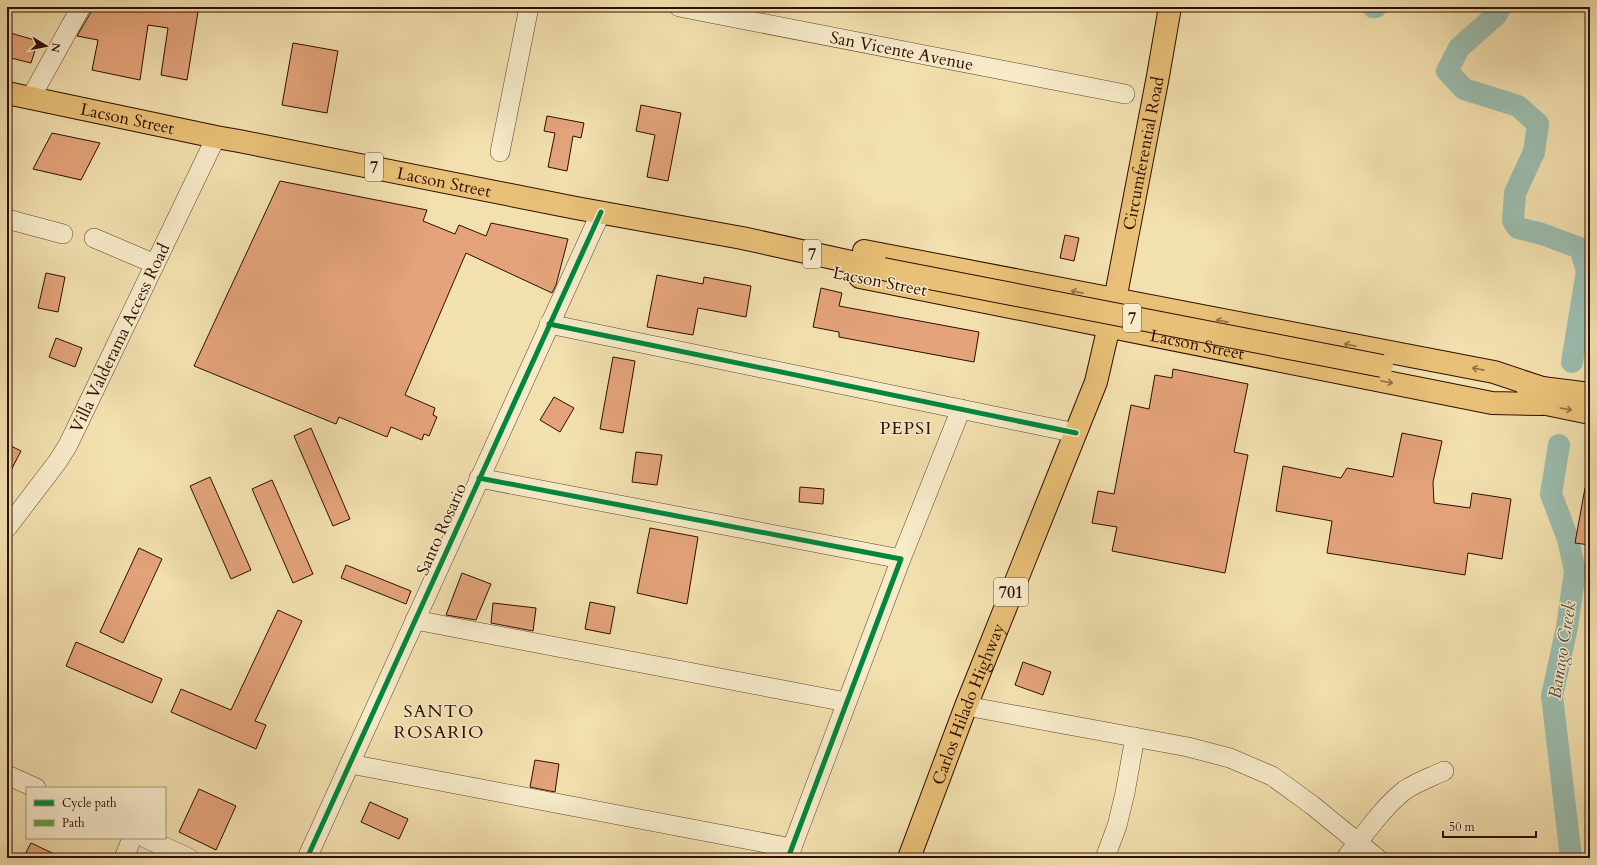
<svg xmlns="http://www.w3.org/2000/svg" width="1597" height="865" viewBox="0 0 1597 865" font-family="Cardo,serif">
<rect width="100%" height="100%" fill="#f2e0ae"/>
<filter id="stains"><feTurbulence type="fractalNoise" baseFrequency=".005" numOctaves="4"/><feColorMatrix values="0 0 0 0 .2 0 0 0 0 .09 0 0 0 0 .02 0 0 0 .5 -.17"/></filter>
<radialGradient id="worn" r=".72"><stop offset=".6" stop-color="#630" stop-opacity="0"/><stop offset="1" stop-color="#630" stop-opacity=".3"/></radialGradient>
<g fill="none" stroke-linecap="round" stroke-linejoin="round">
<g stroke="#9bbdaf" stroke-width="22">
<path d="M1373,7h3"/>
<path d="M1500,7l-3,7 -38,34 -12,23 17,18 54,17 20,18 -4,28 -19,41 -2,28 5,7 24,6 38,14 7,23 -15,91"/>
<path d="M1559,445l-8,49 17,45 7,32 -8,56 -15,69 19,162"/>
</g>
</g>
<g fill="#e4a37a" stroke="#2d0e01">
<path d="M92,7h76l30,5 -11,68 -26,-5 7,-47 -20,-3 -8,55 -48,-10 6,-30 -21,-4 14,-24z"/>
<path d="M7,32l31,9 -7,22 -24,-6z"/>
<path d="M293,43l45,8 -11,62 -45,-8z"/>
<path d="M641,105l40,8 -13,68 -21,-4 8,-42 -19,-4z"/>
<path d="M547,116l37,7 -3,15 -8,-2 -6,35 -19,-4 7,-34 -11,-2z"/>
<path d="M52,133l48,10 -19,37 -48,-11z"/>
<path d="M280,181l147,29 -4,11 32,13 4,-9 27,11 5,-13 77,16 -12,46 -4,8 -86,-40 -61,142 30,13 -2,7 4,2 -8,19 -5,-2 -2,6 -31,-13 -4,10 -48,-20 -3,7 -142,-58z"/>
<path d="M1065,235l14,3 -5,23 -14,-3z"/>
<path d="M46,273l19,4 -7,35 -20,-4z"/>
<path d="M657,275l46,9 1,-7 47,9 -5,31 -48,-9 -5,27 -46,-8z"/>
<path d="M821,288l21,5 -3,13 140,26 -5,30 -135,-25v-5l-26,-5z"/>
<path d="M56,338l26,10 -7,19 -26,-10z"/>
<path d="M613,357l22,4 -12,72 -23,-4z"/>
<path d="M1173,369l75,15 -14,68 14,3 -23,118 -113,-22 5,-24 -25,-4 6,-32 16,3 17,-89 18,4 6,-34 17,3z"/>
<path d="M554,397l20,11 -14,24 -20,-12z"/>
<path d="M311,428l39,91 -17,7 -39,-90z"/>
<path d="M1402,433l40,8 -9,41 1,21 36,5 2,-15 39,6 -9,60 -34,-6 -3,22 -138,-22 5,-32 -56,-10 7,-45 58,12 6,-10 46,9z"/>
<path d="M7,444l14,7 -14,27z"/>
<path d="M636,452l26,3 -5,30 -25,-3z"/>
<path d="M210,477l41,93 -20,9 -41,-93z"/>
<path d="M272,480l41,94 -20,9 -41,-94z"/>
<path d="M800,487l24,2 -1,15 -24,-2z"/>
<path d="M1585,488h5v57l-15,-2z"/>
<path d="M650,528l48,9 -11,67 -50,-11z"/>
<path d="M139,548l23,11 -39,84 -23,-11z"/>
<path d="M346,565l65,26 -5,13 -65,-26z"/>
<path d="M462,573l29,11 -15,36 -30,-5z"/>
<path d="M590,602l25,5 -5,27 -25,-5z"/>
<path d="M493,603l43,5 -3,23 -42,-8z"/>
<path d="M278,610l24,11 -47,100 11,4 -10,24 -85,-37 10,-23 50,21z"/>
<path d="M76,642l86,37 -10,24 -86,-37z"/>
<path d="M1023,662l28,10 -8,23 -28,-10z"/>
<path d="M535,760l24,4 -4,28 -25,-5z"/>
<path d="M199,789l37,17 -20,44 -37,-18z"/>
<path d="M370,802l38,17 -9,20 -38,-17z"/>
<path d="M31,843l32,15h-40z"/>
</g>
<g fill="none" stroke-linecap="round" stroke-linejoin="round">
<defs>
<g id="minor">
<path id="s1" d="M679,7l446,87"/>
<path d="M30,99l51,-92"/>
<path d="M500,152l29,-145"/>
<path d="M7,219l56,15"/>
<path d="M94,238l61,26"/>
<path d="M549,324l527,109"/>
<path d="M479,478l422,81 -113,299"/>
<path id="s2" d="M7,528l51,-67 10,-16 148,-308"/>
<path d="M901,559l60,-150"/>
<path d="M415,620l431,82"/>
<path d="M966,706l222,41 42,11 42,18 40,29 65,53"/>
<path d="M350,764l442,84"/>
<path d="M7,775l29,13"/>
<path d="M145,838l44,20"/>
<path d="M124,858l8,-20"/>
<path d="M307,858l294,-646"/>
<path d="M1105,858l12,-32 8,-33 10,-56"/>
<path d="M1346,858c18,-23 36,-50 59,-68 12,-8 26,-13 39,-19"/>
</g>
<g id="major">
<path id="s3" d="M7,93l209,44 23,4 337,67 166,30 141,31"/>
<path d="M864,251l630,121 48,16"/>
<path id="s4" d="M860,277l632,126 49,1"/>
<path d="M1527,387l15,1 48,6"/>
<path d="M1527,400l63,13"/>
<path id="s5" d="M909,858l57,-152 130,-324 19,-82 43,-224 12,-69"/>
</g>
</defs>
<use href="#minor" stroke="#5e422c" stroke-width="20"/>
<use href="#major" stroke="#2d0e01" stroke-width="24"/>
<use href="#minor" stroke="#f7ebca" stroke-width="19"/>
<use href="#major" stroke="#e9c077" stroke-width="22"/>
<defs>
<path id="major-bridge" d="M883,269l499,97"/>
</defs>
<use href="#major-bridge" stroke="#2d0e01" stroke-width="24" stroke-linecap="butt"/>
<use href="#major-bridge" stroke="#e9c077" stroke-width="22"/>
<path stroke="#54a840" stroke-width="4" stroke-dasharray="8 4" stroke-linecap="butt" d="M1589,7l1,1"/>
<defs>
<g id="cycleway">
<path d="M549,324l527,109"/>
<path d="M479,478l422,81 -113,299"/>
<path d="M307,858l294,-646"/>
</g>
</defs>
<use href="#cycleway" stroke="#f7ebca" stroke-width="8"/>
<use href="#cycleway" stroke="#00873e" stroke-width="5"/>
</g>
<defs><path id="oneway-shaft" d="M-6 0H5M1.5-3L5.5 0L1.5 3" fill="none" stroke-width="1.6" stroke-linecap="round" stroke-linejoin="round"/></defs>
<g stroke="#947042">
<use href="#oneway-shaft" transform="translate(1077 292) rotate(-169)"/>
<use href="#oneway-shaft" transform="translate(1222 321) rotate(-169)"/>
<use href="#oneway-shaft" transform="translate(1350 345) rotate(-169)"/>
<use href="#oneway-shaft" transform="translate(1478 369) rotate(-169)"/>
<use href="#oneway-shaft" transform="translate(1387 382) rotate(11)"/>
<use href="#oneway-shaft" transform="translate(1566 409) rotate(10)"/>
</g>
<g text-anchor="middle" stroke-width="3" stroke-linejoin="round" paint-order="stroke">
<g fill="#f7ebca" stroke="#6a503d" stroke-width="1">
<rect x="365" y="153" width="18" height="28" rx="3"/>
<rect x="803" y="240" width="18" height="28" rx="3"/>
<rect x="1123" y="304" width="18" height="28" rx="3"/>
<rect x="994" y="578" width="34" height="28" rx="3"/>
</g>
<g font-size="16" font-weight="bold" fill="#2d0e01">
<text x="374" y="173">7</text>
<text x="812" y="260">7</text>
<text x="1132" y="324">7</text>
<text x="1011" y="598">701</text>
</g>
<g font-size="17" fill="#2d0e01" stroke="#f7ebca">
<text dy="6" stroke="none"><textPath href="#s1" startOffset="227">San Vicente Avenue</textPath></text>
<text dy="6" stroke="none"><textPath href="#s3" startOffset="123">Lacson Street</textPath></text>
<text dy="6" stroke="none"><textPath href="#s5" startOffset="745">Circumferential Road</textPath></text>
<text dy="6" stroke="none"><textPath href="#s3" startOffset="446">Lacson Street</textPath></text>
<text transform="translate(880 281) rotate(11)" y="6">Lacson Street</text>
<text dy="6" stroke="none"><textPath href="#s2" startOffset="222">Villa Valderama Access Road</textPath></text>
<text dy="6" stroke="none"><textPath href="#s4" startOffset="344">Lacson Street</textPath></text>
<text transform="translate(441 529) rotate(-66)" y="6">Santo Rosario</text>
<text dy="6" stroke="none"><textPath href="#s5" startOffset="165">Carlos Hilado Highway</textPath></text>
</g>
<g font-size="18" letter-spacing="1" fill="#2d0e01" stroke="#f7ebca">
<text x="906" y="434">PEPSI</text>
<text x="439" y="717">SANTO<tspan x="439" dy="21">ROSARIO</tspan></text>
</g>
<g font-size="18" font-style="italic" fill="#544b3e" stroke="#f7ebca">
<text transform="translate(1562 650) rotate(-81)" y="6">Banago Creek</text>
</g>
</g>
<rect width="1597" height="865" fill="none" stroke="#f2e0ae" stroke-width="24"/>
<rect x="8" y="8" width="1581" height="849" fill="none" stroke="#2d0e01" stroke-width="2"/>
<rect x="12" y="12" width="1573" height="841" fill="none" stroke="#2d0e01"/>
<rect x="26" y="787" width="140" height="52" fill="#f7ebca" stroke="#a6937a"/>
<rect x="34" y="800" width="20" height="6" fill="#00873e" stroke="#a6937a"/>
<text x="62" y="807" font-size="12" fill="#2d0e01">Cycle path</text>
<rect x="34" y="820" width="20" height="6" fill="#54a840" stroke="#a6937a"/>
<text x="62" y="827" font-size="12" fill="#2d0e01">Path</text>
<g transform="translate(46 46) rotate(100)" stroke="#f7ebca" stroke-width="3" paint-order="stroke">
<path d="M0-3L7 15L0 10L-7 15Z" fill="#2d0e01"/>
<text y="-6" font-size="11" font-weight="bold" text-anchor="middle" fill="#2d0e01">N</text>
</g>
<path d="M1443 831v6h93v-6" fill="none" stroke="#2d0e01" stroke-width="2"/>
<text x="1449" y="831" font-size="12" fill="#2d0e01" stroke="#f7ebca" stroke-width="3" paint-order="stroke">50 m</text>
<rect width="100%" height="100%" filter="url(#stains)"/>
<rect width="100%" height="100%" fill="url(#worn)"/>
</svg>
